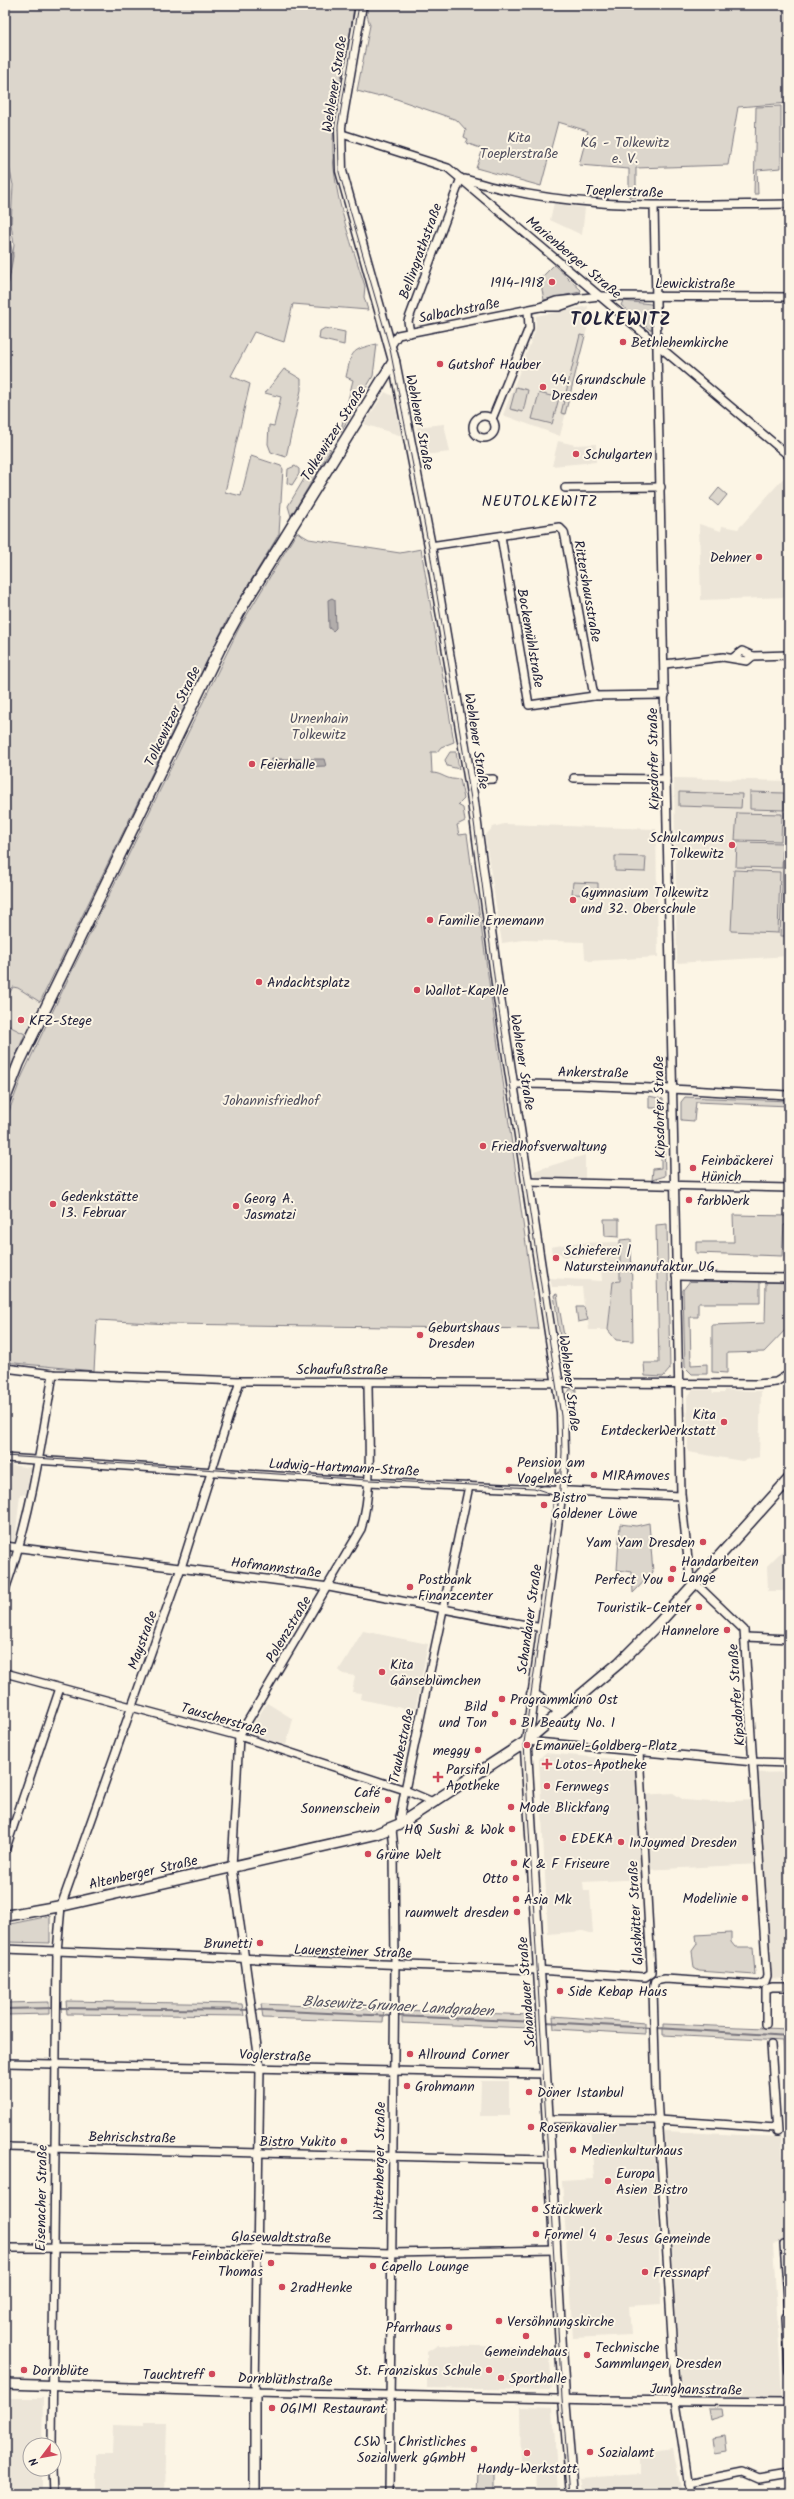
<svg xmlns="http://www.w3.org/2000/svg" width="794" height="2499" viewBox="0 0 794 2499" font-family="Kalam,sans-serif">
<rect width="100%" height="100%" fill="#fcf5e5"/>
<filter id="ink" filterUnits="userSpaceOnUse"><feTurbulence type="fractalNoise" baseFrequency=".025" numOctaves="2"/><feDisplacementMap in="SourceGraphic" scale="8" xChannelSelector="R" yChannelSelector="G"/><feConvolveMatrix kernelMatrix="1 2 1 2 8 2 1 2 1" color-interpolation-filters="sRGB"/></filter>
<g filter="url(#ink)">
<g fill="#ece5d8">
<path d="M554,203l31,5 -3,27 -32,-15z"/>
<path d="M588,306l-2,14 3,1 -29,115 -57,-21 32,-84 1,-15z"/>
<path d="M385,392l8,4 9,40 -38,-12z"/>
<path d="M444,424l6,28 -27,3 -6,-28z"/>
<path d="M558,441l17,4 21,-1v18l-44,4z"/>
<path d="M789,472v125l-88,3 -2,-76 22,7 1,-5 16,3z"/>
<path d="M674,778l115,3v175l-112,7z"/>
<path d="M504,824l152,5 2,128 -69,4 -4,-3 -1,-16 -60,-2 -22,3 -17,-107 8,-9z"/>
<path d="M13,987l5,1 22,14 -15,32 -20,-10v-23z"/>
<path d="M585,1155v24l-47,-1 -3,-2 -1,-5z"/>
<path d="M620,1242v40h-7l-5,48h-19l-2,-15h-2l-3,-28h-30l-2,-9 52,3 -2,-24h-37l-3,-4 -8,1 -1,-7 22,-4z"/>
<path d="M693,1390h19l1,3h11v-3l37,1 -2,66 -17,4 -54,-9 -1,-55z"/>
<path d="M5,1464l26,4 -5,27 -6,-1 -5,47h-10z"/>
<path d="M789,1544v47h-21l-1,-25z"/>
<path d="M363,1631l65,13 -13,67 -55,-12 1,-6 -9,-1 3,-16 -12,-2 -4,-4z"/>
<path d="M267,1703l26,16 -7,26 -39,-11z"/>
<path d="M545,1753l94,8 2,34 32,-2 11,7 27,2 44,-2 -2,-27 36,-1v207l-23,-1 -7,-114 -115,6 1,9 -62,3 1,9h6l3,43 -10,-3 -35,3 -9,-175z"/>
<path d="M481,2081h28v35h-29z"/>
<path d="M654,2122l7,182 -32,2 2,29 -58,3 -11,-157 32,-2 -4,-56z"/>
<path d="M665,2131l116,6 8,105 -16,2 9,153 -101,-1z"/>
<path d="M438,2345l81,2v4l30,-2 3,39 -3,2 -122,-2v-36z"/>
<path d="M5,2398h38l-1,47h-12v24h12v25h-37z"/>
<path d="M520,2407l33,1 5,86h-21l-1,-27h-15z"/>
<path d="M143,2423h24l-2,71h-69v-40h16l1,-29 30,1z"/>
<path d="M673,2448l9,46h-99l-3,-16 60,-4v-21z"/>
</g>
<g fill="#dcd6cc" stroke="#7f7c84">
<path d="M5,5h349c-4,45 -20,90 -21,135 -2,50 17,99 32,146l-1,11 4,13 -75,-6 -9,38 -30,-10 -23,44 19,8 -25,108 16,4 10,-40 30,10 2,3 -4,65 -53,88 -186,380 -22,-14 -5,-1 -8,14v-599l3,-42 -2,-13 2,-60 6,-42 -3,-21 2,-39 -8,-37v-19h4l-4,-11z"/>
<path d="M368,5h421v98l-51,4 -10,58 -92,3v29h-7v-28l-50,-4 9,-34 -30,-9 -17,64 -65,-18 7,-19 -17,-6 2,-4 -4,-2 2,-7 -9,-10 -72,-25 -9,1 -19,-5 13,-66 -3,-10z"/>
<path d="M781,106v62l-24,2 1,24h-4l2,-87z"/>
<path d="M554,265l27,25 -1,2 -36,8 -4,-21z"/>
<path d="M623,301l28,3 2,4v20l-3,2 -29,-25z"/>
<path d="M325,328l20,4 -1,13 -25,-6 1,-8z"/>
<path d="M580,335l5,1 -20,78 -4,-1z"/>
<path d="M377,344l-4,32 -33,57 13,-53 -7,-3c6,-26 4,-27 31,-33z"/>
<path d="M284,369l17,10v11l-15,67 -15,-5 -3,-8 1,-19 5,1 7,-29 -16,-4z"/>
<path d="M516,387l12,3 -5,22 -13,-3z"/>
<path d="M539,393l20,5 -7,26 -20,-5z"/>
<path d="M323,447l8,2 -40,67 -3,-10z"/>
<path d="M295,466l4,3v5l-7,11 -5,-2 1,-14z"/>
<path d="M719,488l8,7 -9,11 -8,-7z"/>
<path d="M297,532l12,7 91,14 21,-4 33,193 -13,5 -4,5h-6l1,21c11,0 14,8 28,6l4,20 -6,6 5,3 2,13 -8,4 2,10 8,-1 8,59 2,4 61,432 -369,-5 -72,-4 -3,51 -89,-9v-240l17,-46 47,-99 170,-349z"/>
<path d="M450,752h6l3,17 -12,-3 -2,-6z"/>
<path d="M679,792l63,2 -1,14 -62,-2z"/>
<path d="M750,792l34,1v17l-34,-1z"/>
<path d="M785,812h4l-1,124h-8z"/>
<path d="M737,813l45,1 -1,27 -46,-1z"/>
<path d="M737,842l46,1 -1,25 -46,-1z"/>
<path d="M615,856l31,1 -1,15 -30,-1z"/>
<path d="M734,870l46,2 -2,61 -47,-2z"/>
<path d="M573,882l25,1v12l-26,-1z"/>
<path d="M5,1024l20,10 -20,48z"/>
<path d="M649,1096l14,3 2,77 -13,4 1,-11 8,-1v-60h-12z"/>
<path d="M685,1097l104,4v5l-93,-4 -2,19 -13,-1v-18z"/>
<path d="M733,1215l56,1v9h-5l-2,31 -86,-3v-11h38z"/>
<path d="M604,1219h15v18l-14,-1z"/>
<path d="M667,1224l3,145 -7,8 -18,-1 -1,-13h15l-3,-138z"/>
<path d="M631,1239l2,102 -17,-1 -8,-10 5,-48 7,-1v-41z"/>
<path d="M690,1281h70v22h-62v14h-8l1,48 16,-1v10h-15l-7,-7 -2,-77z"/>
<path d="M766,1282l23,1v43l-25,26 -37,1v20l-15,-1v-47l53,-2z"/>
<path d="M557,1294l7,42 -4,1 -6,-42z"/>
<path d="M576,1307h8l4,13 -10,2z"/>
<path d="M570,1389h6l-2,21h-4l-2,-17z"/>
<path d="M649,1523l4,49 -20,21 -1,-21 -15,-2 3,-46 16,2z"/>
<path d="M50,1916v27l-45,-1v-17z"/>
<path d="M731,1933v9l4,5h18l2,28 -56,-4 -5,-3 -2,-17 5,-7 -1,-9z"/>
<path d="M66,2001l176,3 2,12 -177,-2z"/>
<path d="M49,2002v12l-44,1v-12z"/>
<path d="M261,2004l123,5 -1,13 -120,-4z"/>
<path d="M402,2010l128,5v13l-128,-5z"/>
<path d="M553,2016l92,7v11l-91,-5z"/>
<path d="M663,2024l126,5v106l-6,-94 -120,-6z"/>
<path d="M708,2409h14l1,7 -13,4z"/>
<path d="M725,2436l2,16 -12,2 -2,-16z"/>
<path d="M478,2472h16v22h-17z"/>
</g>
<g fill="#b2adab" stroke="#78757e">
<path d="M5,169l5,23 -2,38 5,26 -5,31 -2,60 2,13 -3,42z"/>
<path d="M332,598l3,2 1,28 -3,3 -4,-3 -1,-28z"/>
<path d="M272,759h52l2,7 -54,2 -2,-7z"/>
</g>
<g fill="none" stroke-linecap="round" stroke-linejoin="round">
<g stroke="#78757e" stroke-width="2">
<path d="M59,2008l204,2 129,6"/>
<path d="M5,2009l49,-1"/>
<path d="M397,2016l141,6"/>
<path d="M545,2022l107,6"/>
<path d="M656,2028l133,8"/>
</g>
<defs>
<g id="minor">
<path d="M339,133l109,35 341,288"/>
<path d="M465,179c105,33 215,26 324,25"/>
<path d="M654,206l27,1288 9,84 54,52 23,346 -2,6 -7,3 -93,-6 -10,2 -2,8 3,105"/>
<path d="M540,307l16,-6 44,-5 189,1"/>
<path d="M410,333l-2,-12 53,-143"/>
<path d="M390,347l8,-12 142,-28h19l17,-6"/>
<circle cx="484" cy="427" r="11"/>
<path d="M492,419l37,-91 -1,-18"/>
<path d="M565,488l96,-1"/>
<path d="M501,536l28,169 65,-9 71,-1"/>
<path d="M430,546l129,-19 5,5 2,10 28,154"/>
<path d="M734,657l8,-6 11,5"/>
<path d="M665,664l58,-7 24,4 6,-5 36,-1"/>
<path d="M574,778l92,1"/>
<path d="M469,780l24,-1"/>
<path d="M512,1084c93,0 185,7 277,11"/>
<path d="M527,1182l262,6"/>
<path d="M676,1276l113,2"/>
<path d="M5,1368l48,6 187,7 517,3 19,-2 13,-8"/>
<path d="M368,1382c0,46 6,103 -7,147l-122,207 -7,131 28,201 -5,324 343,8"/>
<path d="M5,1458l363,24 313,14"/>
<path d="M5,1546l324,41 213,41"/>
<path d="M5,1590c25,-70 36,-143 48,-216"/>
<path d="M745,1637l44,2"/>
<path d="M5,1673l234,63 166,54 28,12"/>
<path d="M526,1741l228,21 35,1"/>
<path d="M402,1823l-2,-6 5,-27 64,-304"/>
<path d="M5,1851l55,-163"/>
<path d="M5,1949l532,21 108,7 6,-4v-6l-12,-215"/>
<path d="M766,2024v-35l6,-2h17"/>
<path d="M771,2045l6,87"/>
<path d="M5,2063l540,11"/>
<path d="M657,2097l19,304 14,93"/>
<path d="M547,2119l111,1 118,8"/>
<path d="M5,2147l545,13"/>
<path d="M784,2244l5,69"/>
<path d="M5,2248l252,1 134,4 165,-3"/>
<path d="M789,2313l-3,4 3,54"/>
<path d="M602,2400l187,2"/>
<path d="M52,2445l5,-493 4,-46 120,-338 59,-187"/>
<path d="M52,2469l1,25"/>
<path d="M688,2483l55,-11 16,7 30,-5"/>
<path d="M389,2494l6,-529 -1,-116 -2,-20"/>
</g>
<path id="tertiary" d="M5,2384l250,8v102"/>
<g id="secondary">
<path d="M361,5l-21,122 1,44 53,190 36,185 42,248 26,197 64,421 1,40 -2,38 -35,259 38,649 8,96"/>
<path d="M5,1099l14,-36 203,-419 22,-40 150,-243"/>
<path d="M532,1694l29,17"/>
<path d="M5,1916l56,-10 315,-72 22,-9 126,-82 95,-80 40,-40 130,-144"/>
</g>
</defs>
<use href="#minor" stroke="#22223b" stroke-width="10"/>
<use href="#tertiary" stroke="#22223b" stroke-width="12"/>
<use href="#secondary" stroke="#22223b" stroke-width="13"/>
<use href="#minor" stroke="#fcf5e5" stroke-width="7"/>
<use href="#tertiary" stroke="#fcf5e5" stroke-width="9"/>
<use href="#secondary" stroke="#fcf5e5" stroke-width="10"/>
<g stroke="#22223b" stroke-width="1">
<path d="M359,5l-21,121 1,46 51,177 39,198 42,252 25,192 65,425 1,36 -2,38 -36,253 38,655 8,96"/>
<path d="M5,1456l363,24 166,8 18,6 6,11"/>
<path d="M539,1487l13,-4 7,-11"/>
</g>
</g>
</g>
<g fill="#d1495b" stroke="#fcf5e5" stroke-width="1.5">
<circle cx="552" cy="282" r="4"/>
<circle cx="623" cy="342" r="4"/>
<circle cx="440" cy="364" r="4"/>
<circle cx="543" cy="387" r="4"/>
<circle cx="576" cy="454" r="4"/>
<circle cx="759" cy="557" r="4"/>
<circle cx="252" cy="764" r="4"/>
<circle cx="732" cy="845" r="4"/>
<circle cx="573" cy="900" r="4"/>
<circle cx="430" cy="920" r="4"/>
<circle cx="259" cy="982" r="4"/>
<circle cx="417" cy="990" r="4"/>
<circle cx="21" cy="1020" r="4"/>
<circle cx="483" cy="1146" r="4"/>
<circle cx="693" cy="1168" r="4"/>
<circle cx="689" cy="1200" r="4"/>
<circle cx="53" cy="1204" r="4"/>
<circle cx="236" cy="1206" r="4"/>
<circle cx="556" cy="1258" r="4"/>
<circle cx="420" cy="1335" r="4"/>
<circle cx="724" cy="1422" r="4"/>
<circle cx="509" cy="1470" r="4"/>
<circle cx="594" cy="1475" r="4"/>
<circle cx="544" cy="1505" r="4"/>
<circle cx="703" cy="1542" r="4"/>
<circle cx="673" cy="1569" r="4"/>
<circle cx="671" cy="1579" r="4"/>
<circle cx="410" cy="1587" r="4"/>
<circle cx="699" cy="1607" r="4"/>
<circle cx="727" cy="1630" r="4"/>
<circle cx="382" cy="1672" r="4"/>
<circle cx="502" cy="1699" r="4"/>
<circle cx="495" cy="1714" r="4"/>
<circle cx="513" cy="1722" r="4"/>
<circle cx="527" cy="1745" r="4"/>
<circle cx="478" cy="1750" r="4"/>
<path d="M545 1758h4v4h4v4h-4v4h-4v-4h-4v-4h4z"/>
<path d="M436 1771h4v4h4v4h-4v4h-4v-4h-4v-4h4z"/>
<circle cx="547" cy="1786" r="4"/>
<circle cx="388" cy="1800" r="4"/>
<circle cx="511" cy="1807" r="4"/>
<circle cx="512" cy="1829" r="4"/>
<circle cx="563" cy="1838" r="4"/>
<circle cx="621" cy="1842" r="4"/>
<circle cx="368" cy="1854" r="4"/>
<circle cx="514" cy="1863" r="4"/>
<circle cx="516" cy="1878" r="4"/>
<circle cx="745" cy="1898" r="4"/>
<circle cx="516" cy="1899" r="4"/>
<circle cx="517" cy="1912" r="4"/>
<circle cx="260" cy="1943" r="4"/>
<circle cx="560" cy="1991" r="4"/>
<circle cx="410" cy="2054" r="4"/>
<circle cx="407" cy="2086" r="4"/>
<circle cx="529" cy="2092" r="4"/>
<circle cx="531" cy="2127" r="4"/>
<circle cx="344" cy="2141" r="4"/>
<circle cx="573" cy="2150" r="4"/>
<circle cx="608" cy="2181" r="4"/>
<circle cx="535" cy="2209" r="4"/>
<circle cx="536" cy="2234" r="4"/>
<circle cx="609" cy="2238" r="4"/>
<circle cx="271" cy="2263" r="4"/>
<circle cx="373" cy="2266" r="4"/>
<circle cx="645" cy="2272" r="4"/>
<circle cx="282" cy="2287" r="4"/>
<circle cx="499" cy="2321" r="4"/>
<circle cx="449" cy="2327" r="4"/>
<circle cx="526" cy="2336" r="4"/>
<circle cx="587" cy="2355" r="4"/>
<circle cx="24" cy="2370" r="4"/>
<circle cx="489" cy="2370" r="4"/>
<circle cx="212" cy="2374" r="4"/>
<circle cx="501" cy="2378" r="4"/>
<circle cx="272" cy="2408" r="4"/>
<circle cx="474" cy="2449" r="4"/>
<circle cx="590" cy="2452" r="4"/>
<circle cx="527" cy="2453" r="4"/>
</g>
<g text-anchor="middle" stroke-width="4" stroke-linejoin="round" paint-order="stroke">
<g font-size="14" fill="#22223b" stroke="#fcf5e5">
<text transform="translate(334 84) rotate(-81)" y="5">Wehlener Straße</text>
<text transform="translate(624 191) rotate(2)" y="5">Toeplerstraße</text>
<text transform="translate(420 251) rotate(-70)" y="5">Bellingrathstraße</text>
<text transform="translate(574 257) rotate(40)" y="5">Marienberger Straße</text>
<text x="695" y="288">Lewickistraße</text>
<text transform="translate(459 310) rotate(-11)" y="5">Salbachstraße</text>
<text transform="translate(420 422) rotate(79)" y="5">Wehlener Straße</text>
<text transform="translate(333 433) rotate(-58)" y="5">Tolkewitzer Straße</text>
<text transform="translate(588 591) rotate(80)" y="5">Rittershausstraße</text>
<text transform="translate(531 638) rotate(80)" y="5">Bockemühlstraße</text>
<text transform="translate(172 716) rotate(-64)" y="5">Tolkewitzer Straße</text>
<text transform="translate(477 741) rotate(81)" y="5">Wehlener Straße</text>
<text transform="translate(653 759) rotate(-91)" y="5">Kipsdorfer Straße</text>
<text transform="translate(523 1062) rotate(81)" y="5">Wehlener Straße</text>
<text transform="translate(593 1072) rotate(1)" y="5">Ankerstraße</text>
<text transform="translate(659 1107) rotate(-91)" y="5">Kipsdorfer Straße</text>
<text x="342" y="1374">Schaufußstraße</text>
<text transform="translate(570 1383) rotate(83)" y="5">Wehlener Straße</text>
<text transform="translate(344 1467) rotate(3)" y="5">Ludwig-Hartmann-Straße</text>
<text transform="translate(276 1567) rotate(7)" y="5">Hofmannstraße</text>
<text transform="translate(529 1619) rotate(-82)" y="5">Schandauer Straße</text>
<text transform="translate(288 1629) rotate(-59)" y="5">Polenzstraße</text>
<text transform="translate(142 1640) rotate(-70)" y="5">Maystraße</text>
<text transform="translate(736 1695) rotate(-94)" y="5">Kipsdorfer Straße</text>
<text transform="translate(224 1719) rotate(16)" y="5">Tauscherstraße</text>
<text transform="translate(401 1746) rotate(-78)" y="5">Traubestraße</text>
<text transform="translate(143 1872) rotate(-13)" y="5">Altenberger Straße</text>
<text transform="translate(635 1913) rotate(-93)" y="5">Glashütter Straße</text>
<text transform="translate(353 1951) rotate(2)" y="5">Lauensteiner Straße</text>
<text transform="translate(526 1992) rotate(-94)" y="5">Schandauer Straße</text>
<text transform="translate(275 2055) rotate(2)" y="5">Voglerstraße</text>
<text transform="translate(132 2137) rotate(1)" y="5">Behrischstraße</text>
<text transform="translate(379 2161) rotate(-89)" y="5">Wittenberger Straße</text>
<text transform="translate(41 2198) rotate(-89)" y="5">Eisenacher Straße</text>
<text transform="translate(281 2237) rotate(1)" y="5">Glasewaldtstraße</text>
<text transform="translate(285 2379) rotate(2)" y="5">Dornblüthstraße</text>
<text transform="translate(696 2389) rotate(1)" y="5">Junghansstraße</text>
</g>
<g font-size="14" fill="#504f5f" stroke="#fcf5e5">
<text x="519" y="142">Kita<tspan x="519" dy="16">Toeplerstraße</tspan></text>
<text x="625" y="147">KG - Tolkewitz<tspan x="625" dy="16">e. V.</tspan></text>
<text x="319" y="723">Urnenhain<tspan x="319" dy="16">Tolkewitz</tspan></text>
<text x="271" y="1105">Johannisfriedhof</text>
</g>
<g font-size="14" fill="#22223b" stroke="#fcf5e5" text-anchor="start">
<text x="544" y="287" text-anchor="end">1914-1918</text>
<text x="631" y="347">Bethlehemkirche</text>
<text x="448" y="369">Gutshof Hauber</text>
<text x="551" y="384">44. Grundschule<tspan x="551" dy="16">Dresden</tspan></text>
<text x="584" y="459">Schulgarten</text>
<text x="751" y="562" text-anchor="end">Dehner</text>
<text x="260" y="769">Feierhalle</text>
<text x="724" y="842" text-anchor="end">Schulcampus<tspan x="724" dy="16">Tolkewitz</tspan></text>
<text x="581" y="897">Gymnasium Tolkewitz<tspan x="581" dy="16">und 32. Oberschule</tspan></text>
<text x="438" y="925">Familie Ernemann</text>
<text x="267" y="987">Andachtsplatz</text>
<text x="425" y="995">Wallot-Kapelle</text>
<text x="29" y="1025">KFZ-Stege</text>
<text x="491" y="1151">Friedhofsverwaltung</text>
<text x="701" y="1165">Feinbäckerei<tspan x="701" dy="16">Hünich</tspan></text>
<text x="61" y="1201">Gedenkstätte<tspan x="61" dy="16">13. Februar</tspan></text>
<text x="244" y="1203">Georg A.<tspan x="244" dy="16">Jasmatzi</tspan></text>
<text x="697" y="1205">farbWerk</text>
<text x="564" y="1255">Schieferei |<tspan x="564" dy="16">Natursteinmanufaktur UG</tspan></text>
<text x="428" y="1332">Geburtshaus<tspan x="428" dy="16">Dresden</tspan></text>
<text x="716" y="1419" text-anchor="end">Kita<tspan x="716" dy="16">EntdeckerWerkstatt</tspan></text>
<text x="517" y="1467">Pension am<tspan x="517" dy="16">Vogelnest</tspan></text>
<text x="602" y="1480">MIRAmoves</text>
<text x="552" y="1502">Bistro<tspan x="552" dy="16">Goldener Löwe</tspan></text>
<text x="695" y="1547" text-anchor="end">Yam Yam Dresden</text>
<text x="681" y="1566">Handarbeiten<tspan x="681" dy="16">Lange</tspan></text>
<text x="418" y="1584">Postbank<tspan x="418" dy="16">Finanzcenter</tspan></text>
<text x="663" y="1584" text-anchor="end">Perfect You</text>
<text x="691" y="1612" text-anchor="end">Touristik-Center</text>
<text x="719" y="1635" text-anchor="end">Hannelore</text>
<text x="390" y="1669">Kita<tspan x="390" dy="16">Gänseblümchen</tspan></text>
<text x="510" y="1704">Programmkino Ost</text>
<text x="487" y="1711" text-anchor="end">Bild<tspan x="487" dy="16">und Ton</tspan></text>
<text x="521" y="1727">B1 Beauty No. 1</text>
<text x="535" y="1750">Emanuel-Goldberg-Platz</text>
<text x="470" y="1755" text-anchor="end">meggy</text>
<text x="555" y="1769">Lotos-Apotheke</text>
<text x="446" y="1774">Parsifal<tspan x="446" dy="16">Apotheke</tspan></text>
<text x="555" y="1791">Fernwegs</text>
<text x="380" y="1797" text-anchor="end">Café<tspan x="380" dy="16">Sonnenschein</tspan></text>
<text x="519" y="1812">Mode Blickfang</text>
<text x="504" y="1834" text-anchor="end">HQ Sushi &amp; Wok</text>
<text x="571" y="1843">EDEKA</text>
<text x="629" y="1847">InJoymed Dresden</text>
<text x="376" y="1859">Grüne Welt</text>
<text x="522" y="1868">K &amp; F Friseure</text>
<text x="508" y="1883" text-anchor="end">Otto</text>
<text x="737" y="1903" text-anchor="end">Modelinie</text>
<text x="524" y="1904">Asia Mk</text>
<text x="509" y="1917" text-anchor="end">raumwelt dresden</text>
<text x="252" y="1948" text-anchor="end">Brunetti</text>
<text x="568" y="1996">Side Kebap Haus</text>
<text x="418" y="2059">Allround Corner</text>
<text x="415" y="2091">Grohmann</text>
<text x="537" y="2097">Döner Istanbul</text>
<text x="539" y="2132">Rosenkavalier</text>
<text x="336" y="2146" text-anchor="end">Bistro Yukito</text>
<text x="581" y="2155">Medienkulturhaus</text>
<text x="616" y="2178">Europa<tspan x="616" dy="16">Asien Bistro</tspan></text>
<text x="543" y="2214">Stückwerk</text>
<text x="544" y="2239">Formel 4</text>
<text x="617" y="2243">Jesus Gemeinde</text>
<text x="263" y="2260" text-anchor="end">Feinbäckerei<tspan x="263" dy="16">Thomas</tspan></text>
<text x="381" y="2271">Capello Lounge</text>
<text x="653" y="2277">Fressnapf</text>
<text x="290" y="2292">2radHenke</text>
<text x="507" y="2326">Versöhnungskirche</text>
<text x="441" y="2332" text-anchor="end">Pfarrhaus</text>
<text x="595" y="2352">Technische<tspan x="595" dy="16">Sammlungen Dresden</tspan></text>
<text x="526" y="2356" text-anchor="middle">Gemeindehaus</text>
<text x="32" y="2375">Dornblüte</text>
<text x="481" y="2375" text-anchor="end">St. Franziskus Schule</text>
<text x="204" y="2379" text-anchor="end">Tauchtreff</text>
<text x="509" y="2383">Sporthalle</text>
<text x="280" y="2413">OGIMI Restaurant</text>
<text x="466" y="2446" text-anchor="end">CSW - Christliches<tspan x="466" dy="16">Sozialwerk gGmbH</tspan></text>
<text x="598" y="2457">Sozialamt</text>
<text x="527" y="2473" text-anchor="middle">Handy-Werkstatt</text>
</g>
<g font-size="15" letter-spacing="1" fill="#22223b" stroke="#fcf5e5">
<text x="540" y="506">NEUTOLKEWITZ</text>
</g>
<g font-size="15" font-style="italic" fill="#545362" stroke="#fcf5e5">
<text transform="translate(398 2006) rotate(3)" y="5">Blasewitz‐Grunaer Landgraben</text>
</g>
<g font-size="18" font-weight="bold" letter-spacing="1" fill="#22223b" stroke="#fcf5e5">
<text x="621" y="325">TOLKEWITZ</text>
</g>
</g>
<rect width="794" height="2499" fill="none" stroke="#fcf5e5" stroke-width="20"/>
<rect x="10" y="10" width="774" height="2479" fill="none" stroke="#22223b" stroke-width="1.5" filter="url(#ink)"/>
<g transform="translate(42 2457) rotate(238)"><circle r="19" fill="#fcf5e5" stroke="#a5a1a1"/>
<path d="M0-3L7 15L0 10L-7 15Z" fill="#d1495b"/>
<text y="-6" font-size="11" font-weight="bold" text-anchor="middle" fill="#22223b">N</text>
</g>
</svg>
